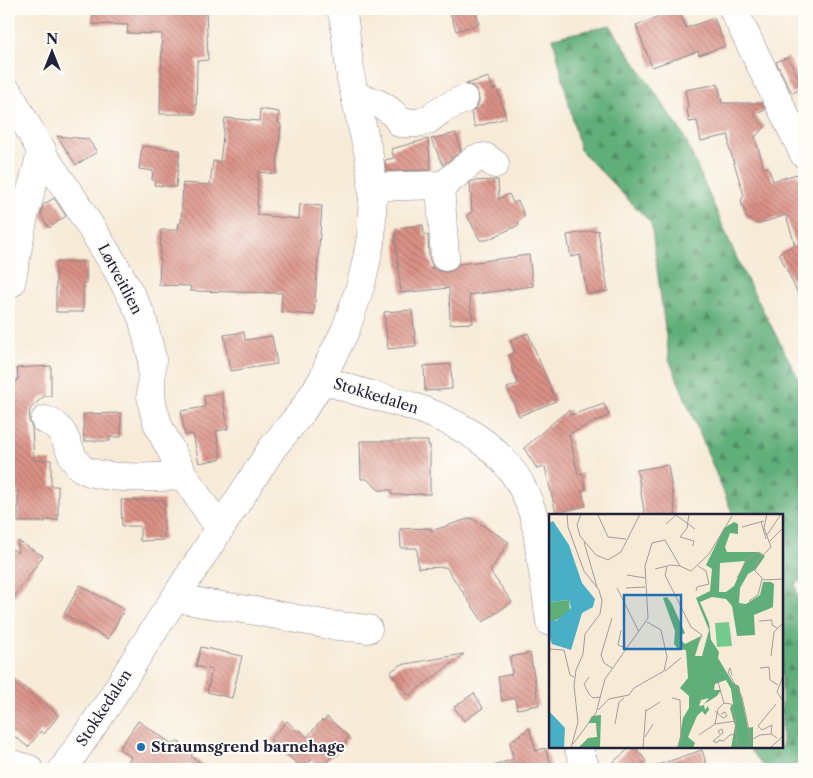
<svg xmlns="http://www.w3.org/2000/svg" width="813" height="778" viewBox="0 0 813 778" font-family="'Libre Caslon Text',serif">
<defs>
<pattern id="forest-firs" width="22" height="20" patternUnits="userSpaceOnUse" patternTransform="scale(1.25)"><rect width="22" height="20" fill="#60ae79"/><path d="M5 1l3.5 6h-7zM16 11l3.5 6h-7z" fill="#4f8d64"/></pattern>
<pattern id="building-back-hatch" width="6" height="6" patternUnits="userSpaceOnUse" patternTransform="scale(1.25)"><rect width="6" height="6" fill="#db9186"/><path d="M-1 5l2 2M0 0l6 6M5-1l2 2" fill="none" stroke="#b1766f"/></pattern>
</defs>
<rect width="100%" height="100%" fill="#fdfcf7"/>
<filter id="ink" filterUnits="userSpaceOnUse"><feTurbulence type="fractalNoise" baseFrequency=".02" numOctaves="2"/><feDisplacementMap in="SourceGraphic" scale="10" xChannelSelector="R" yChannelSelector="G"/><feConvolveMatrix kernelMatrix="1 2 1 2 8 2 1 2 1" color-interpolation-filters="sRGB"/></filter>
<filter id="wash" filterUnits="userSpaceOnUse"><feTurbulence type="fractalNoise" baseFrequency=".0096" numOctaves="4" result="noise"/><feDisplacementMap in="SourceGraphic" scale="20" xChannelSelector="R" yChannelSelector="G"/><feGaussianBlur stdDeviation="1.12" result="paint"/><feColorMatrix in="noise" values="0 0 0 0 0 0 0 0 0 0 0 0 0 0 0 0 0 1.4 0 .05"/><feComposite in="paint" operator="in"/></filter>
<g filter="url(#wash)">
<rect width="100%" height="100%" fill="#f7ebd8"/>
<path fill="url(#forest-firs)" stroke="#41685a" d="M610,25l73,109 58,134 63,121v190l-9,5 9,42v143h-39l-17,-22h34v-231l-49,-1 -64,-156 -18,-136 -71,-73 -27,-112z"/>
<g id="blocks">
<g fill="url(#building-back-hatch)">
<path d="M93,9h113l2,51 -11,1 -1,53h-36l2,-80 -35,-1 1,-8 -36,-1z"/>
<path d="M449,9h26l4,15 -23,7z"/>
<path d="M679,10l7,18 28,-10 11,28 -26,9 -1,-4 -46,16 -16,-42z"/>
<path d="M788,57l15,31 -11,5 -16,-31z"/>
<path d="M489,77l4,13 4,-2 9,30 -31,9 -4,-14 6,-6 2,-6 -1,-8 -5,-7 -7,-2z"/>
<path d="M718,84l4,19h40l3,7 -11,5 11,12 -10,10 9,31 4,-1 5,14 24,-7 1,3h3l3,12v118l-25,-54 16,-8 -9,-30 -28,9 -12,-7 -5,-16 3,-6 -15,-48v-12l-28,6 -4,-20 -8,1 -2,-14 1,-2 -3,-16z"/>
<path d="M260,109l19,3 -1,11 3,1 -5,50 -18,-2 -1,43 42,4 1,-15 22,2 -8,109 -33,-3 1,-19 -92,-2 1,-5 -32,-1 2,-55h17l1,-7h2l2,-40 27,2 3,-24 7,1 5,-44 34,3z"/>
<path d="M456,133l5,18 -18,14 -12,-26z"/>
<path d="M57,136l31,3 9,13 -21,13z"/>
<path d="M428,139l3,31 -45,1 -1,-11 9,-2 -3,-9z"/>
<path d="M142,146l38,4 -4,37 -22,-2 1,-5h-3l1,-9 -14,-2z"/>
<path d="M498,180l1,19 10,-5 4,9 5,-2 7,15 -7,6 1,3 -32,15h-7l-13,-25 5,-3 -2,-29 3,-2z"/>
<path d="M54,198l12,18 -17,12 -8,-13 2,-10z"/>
<path d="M423,225l1,10h4l1,23 4,9 -3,1h4l5,3 8,1 7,-2 5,-6 70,-9 4,31 -64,9 4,28 -23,1 -1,-36 -48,5 -6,-57h2l-1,-8z"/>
<path d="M598,230l10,61 -21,3 -7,-39 -9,2 -4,-22z"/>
<path d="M56,262h30v21h-3v29h-27z"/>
<path d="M412,310l4,36 -28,3 -4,-37z"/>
<path d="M244,332l1,8 27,-4 5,28 -47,7 -6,-36z"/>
<path d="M528,333l28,68 -37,15 -12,-28 11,-4 -7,-18 2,-1 -4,-10 6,-3 -5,-12z"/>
<path d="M451,364l1,25 -27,2 -1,-25z"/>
<path d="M51,366v30h-7l-14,13 -1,12 3,6 2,33h17v26h7v34h-13v2h-27v-31h-9v-78h2l-1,-23 3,-5 5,-6 -1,-11z"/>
<path d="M222,393l6,36 -12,2 5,28 -22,4 -6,-29 -8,1 -4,-24 24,-4 -1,-11z"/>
<path d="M604,404l5,11 -40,19 9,40 4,-1 4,16 -4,2 4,15 -30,7 -11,-46 -8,2 -13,-21 32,-28 13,-10 2,5z"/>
<path d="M121,413v24h-11v4h-26l-1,-27z"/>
<path d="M360,441h68v4h2v49l-38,1v-5h-13l-12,-11h-6z"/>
<path d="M668,465l8,51h-31l-8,-46z"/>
<path d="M121,500h43v40l-24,1v-15h-18z"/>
<path d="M471,518l38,24 -19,29 22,31 -29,20 -37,-55 -28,1 -1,-20h-16l-1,-19 31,-1v3z"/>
<path d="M18,541l25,15 -34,48v-57l9,6z"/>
<path d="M80,585l44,25 -16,29 -44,-25z"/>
<path d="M201,647l41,9 -10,42 -25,-6 5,-22 -16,-4z"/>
<path d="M530,653l9,52 -22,4 -2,-11 -13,3 -4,-24 14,-3 -2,-17z"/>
<path d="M464,654l-54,41 -2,-1h-1l-17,-22 10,-7z"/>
<path d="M9,675l47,38h-1l3,3 -14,18 -3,-3 -13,16 -19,-15z"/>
<path d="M474,693l9,15 -19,13 -10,-14z"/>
<path d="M327,717l22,20 -4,5 1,1 -11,12 -1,-1 -14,15 -9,-9 -8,9 -33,-29 17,-19 11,11 2,-2 7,7 15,-17 1,2z"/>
<path d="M138,721l36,24 3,-4 17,11 -3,4 19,13h-87l8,-12 -12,-8z"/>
<path d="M529,728l7,23 9,-3 8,21h-61l-1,-2 22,-8 -3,-17z"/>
<path d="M631,747h3l12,14 -9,8h-32z"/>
<path d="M702,750l6,19h-53v-3z"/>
</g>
</g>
</g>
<g filter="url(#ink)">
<use href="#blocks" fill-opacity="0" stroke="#8c868a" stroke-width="1"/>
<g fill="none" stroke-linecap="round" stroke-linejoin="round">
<defs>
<g id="minor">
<path d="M733,9l71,145"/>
<path d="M9,93l36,65 27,39 43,69 19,35 8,16 10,41 -1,38 2,11 5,18 26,51 29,43 8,8"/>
<path d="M356,97c18,4 35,9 44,26h17l11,-3 13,-10 23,-11"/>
<path d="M440,185l5,72"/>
<path d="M372,187l68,-2 7,-3 28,-23 10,-2 10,7"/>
<path d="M11,283l13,-67 18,-66"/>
<path d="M323,379c29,13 61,18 91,28 49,17 96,44 115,96 7,16 9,34 11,51 4,23 7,45 10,68"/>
<path d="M45,420c23,7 20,28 33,45 13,17 84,12 106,11"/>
<path d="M177,596l11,4 15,3 58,9 68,13 39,4"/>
<path d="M578,747l8,22"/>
<path d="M9,763l20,6"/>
<path d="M63,769l45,-65 35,-57 130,-200 28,-34 22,-34 6,-16 17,-34 15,-45 6,-26 4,-21 2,-44 -4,-37 -18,-77 -7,-58 -3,-12"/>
</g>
</defs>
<use href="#minor" stroke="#8c868a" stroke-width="29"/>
<use href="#minor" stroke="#fff" stroke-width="28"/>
</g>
</g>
<circle fill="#1f6fb2" stroke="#fdfcf7" stroke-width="2" cx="141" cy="747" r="5"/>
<g text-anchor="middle" stroke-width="4" stroke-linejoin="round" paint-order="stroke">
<g font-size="15" fill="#22223b" stroke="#fdfcf7">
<text transform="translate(120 279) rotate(62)" y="5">Løtveitlien</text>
<text transform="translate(376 396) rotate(17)" y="5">Stokkedalen</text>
<text transform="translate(104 708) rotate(-57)" y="5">Stokkedalen</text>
</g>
<g font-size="15" font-weight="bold" fill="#22223b" stroke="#fdfcf7" text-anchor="start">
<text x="151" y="752">Straumsgrend barnehage</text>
</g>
</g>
<g transform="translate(549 514)">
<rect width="234" height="234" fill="#f7ebd8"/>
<path d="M185,8l4,2v10l-8,-1 -5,14 2,5h30l8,4 -9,13 -8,5 -8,14 -1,15 7,1 14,-9 3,-13h8l3,2 -1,23 -19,8 1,20 -18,1 -5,-30 -6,-7 -14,-2 -12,5 9,21 2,17 8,12 -1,6 15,25 6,3 9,42 5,-1v21h-22l4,-22 -5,-18 3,-4 -2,-15 -5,-9 -11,4 -1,6h7l-4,6 -13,8 5,-6 -8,2 -2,6 5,-1 1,5 3,-4 1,4 -4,5 -3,-4 -5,5 -9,21 7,6 -2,5h-15l5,-30 6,-10v-12l-9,-8 8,-10 -2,-28 -8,-1 -4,-5 1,-13 -12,-33 4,-1 5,7 13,29 -5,3 1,4 4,4 16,-8 -6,20h7l7,-26 -13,-32 14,-7 2,-22 -6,-4 18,-37zM196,47l-11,25 -8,6h-7l1,-29zM20,86l1,12 -17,10 -4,-1v-19zM52,201l-1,33h-27l6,-1 9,-9 9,-1 -1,-14h-8l4,-7z" fill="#60ae79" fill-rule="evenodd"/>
<path d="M180,108l3,24 -15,1 -2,-24z" fill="#75ca8e"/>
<path d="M4,7l16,24 13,38 13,16 -2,8 -11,6 -11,37 -19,-6 -3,-8v-15h7l15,-13 -2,-8 -20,2v-79zM0,197l16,17 -1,20h-15z" fill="#48afc7"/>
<path fill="none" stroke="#a29b99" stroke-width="1" d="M18,0l1,13 16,44 15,19 3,11 -2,13 -15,20 -2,20 -7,16 -2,16 4,36 -7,26M32,0l-4,11 3,11 16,19 12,5 13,-8 19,-38M140,0l-2,14 -7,9 14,4 -1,5M218,0l-3,14 7,19 -14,14 -2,10 9,9 19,-1M49,1l10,22 18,2M212,7l5,18M117,10l10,-9 19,14M193,13l22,-6M218,21l14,-21M221,27l13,-13M35,28l13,45M118,53l-2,8 26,52 11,8 -4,9M106,55l16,-4 9,1M78,61l18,3M188,64l11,-20 11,-6 4,3M68,74l22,44M77,74l19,-1M147,77l1,-4 12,-3 -3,-13 -8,-5M200,87l9,-6 4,-16M63,104l-11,37 3,8 8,5M210,107l13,-1v5l5,3M72,116l-3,15 10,4M0,135l15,1 6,25 4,2M222,142l3,-24 9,-9M211,154l9,-1 1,13 8,5M116,157l16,-13M183,161l-2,-7 -2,4 14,25 9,43M234,162l-6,16 6,9M40,163l-5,7 5,10 4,4 8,-1M169,168l6,21M123,184l8,2 1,37 -4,11M49,196l11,-11 20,-4 5,-7 30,-17 3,-14 -6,-27 -14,-8M97,197l14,-9M166,197l8,7 4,-2 -2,-4 -4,2M66,210l4,-22 5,-4M166,210l3,-15 6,-6 7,1 4,12 2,32M222,220l1,-9 -10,5 -4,-4 18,-22M150,221l16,-11 21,-3M96,223l8,-13M170,226l-2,3 -4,-2 10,-8 -1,-4 -4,2 2,3M170,226l4,1 7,-6 6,-1M24,230l23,-31 9,-34 43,-61 -3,-52 7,-23 13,-3 15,26 11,5 18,-17 23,-38M94,234l3,-39M197,234l5,-8 9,-5 11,-1 6,4M221,234l13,-12"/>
<path fill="#1f6fb2" fill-opacity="0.15" stroke="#1f6fb2" stroke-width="2.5" d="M75,81h57v54h-57z"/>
<rect width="234" height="234" fill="none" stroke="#22223b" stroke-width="2.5"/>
</g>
<rect width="813" height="778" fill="none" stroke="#fdfcf7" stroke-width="30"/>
<g transform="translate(52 52)" stroke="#fdfcf7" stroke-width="4" paint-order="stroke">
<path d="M0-4L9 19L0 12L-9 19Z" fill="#22223b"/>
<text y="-8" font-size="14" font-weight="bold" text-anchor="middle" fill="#22223b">N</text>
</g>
</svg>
